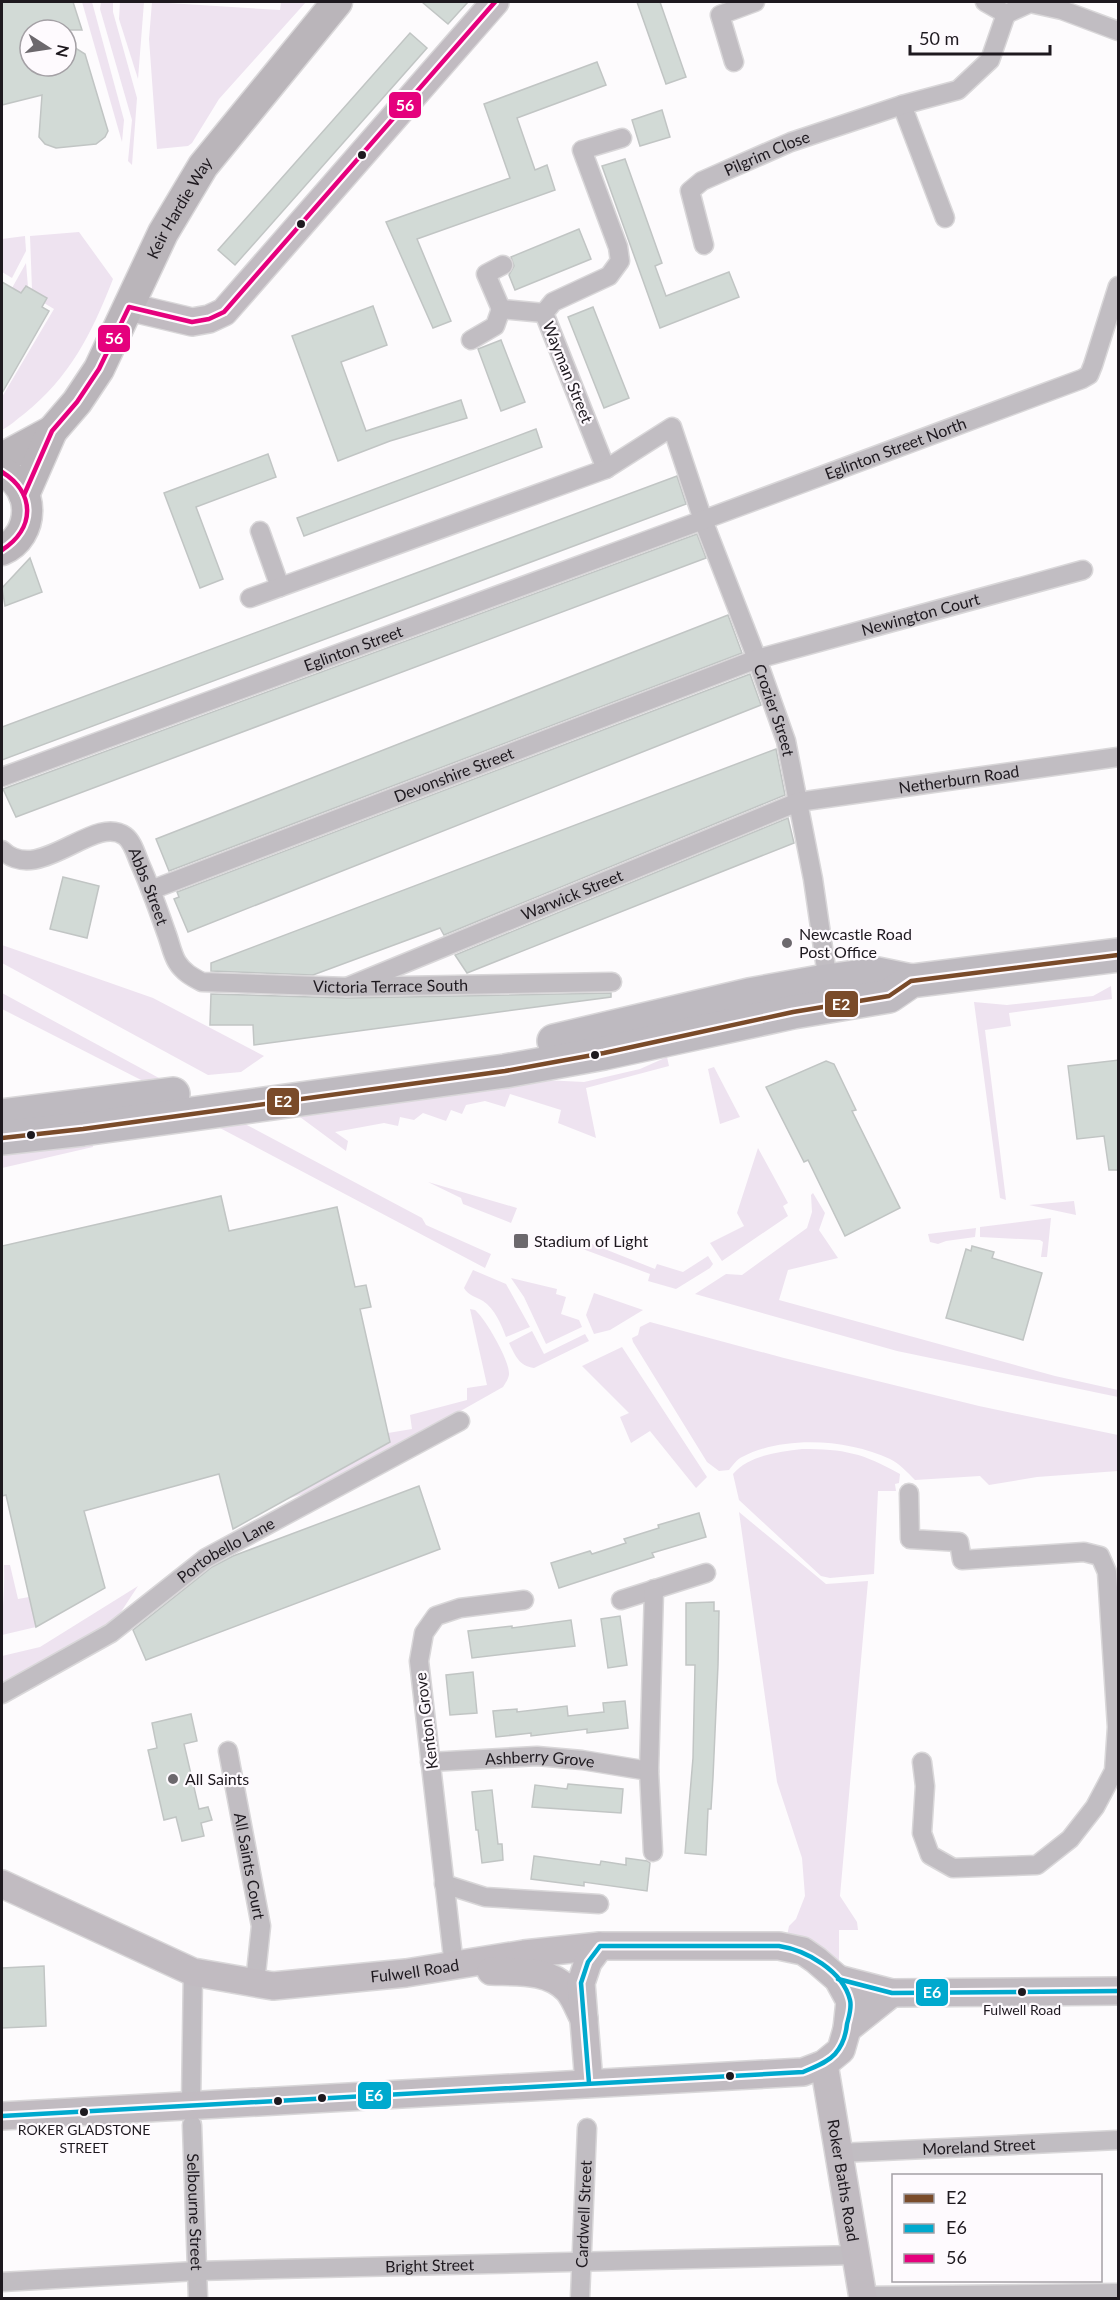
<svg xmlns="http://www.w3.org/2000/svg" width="1120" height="2300" viewBox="0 0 1120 2300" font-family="Lato,sans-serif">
<rect width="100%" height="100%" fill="#fdfbfd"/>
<g fill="#eee3f0">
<path d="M82,2h10l32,118 -2,22z"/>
<path d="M101,2h12v10l24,86 -5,67 -4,-4 4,-41 -32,-111z"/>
<path d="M120,2h24l-6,77 -19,-60z"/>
<path d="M152,2l128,8 1,-8h25l-87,97 -27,44 -4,3 -31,3 -8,-110z"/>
<path d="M79,232l34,47c-21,54 -43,98 -89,135 -7,5 -14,12 -22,16v-33l52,-88 -10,-6 3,-5 -15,-9 -2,-53z"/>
<path d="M25,236l1,15 -14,27 -10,-6v-33z"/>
<path d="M26,263l2,24 -3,-1 -4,7 -9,-5z"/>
<path d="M2,945l151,53 111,58 -23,16 -33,3 -206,-112z"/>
<path d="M1111,986l1,13 -103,14 2,13 -26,4 21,170 -6,-2 -26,-196 33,3 86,-9z"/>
<path d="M2,993l157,85 -14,4 -143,-73z"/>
<path d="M667,1057l2,9 -83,22 10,50 -38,-15 3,-13 -51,-16 -5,13 -20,-6 -19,4 -4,9 -11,-4 -5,11 -23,-8 -9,7 -14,-3 -2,9 -14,-3 -49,9 13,9 -2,10 -46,-34 244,-37 40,2 56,-13z"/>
<path d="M714,1067l26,50 -20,7 -12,-55z"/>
<path d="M245,1124l177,94 4,7 65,29 -6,14 -267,-141z"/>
<path d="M92,1142l1,5 -91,21v-13z"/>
<path d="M758,1148l30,55 -5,3 5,10 -66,45 -12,-18 34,-17 -7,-13z"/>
<path d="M428,1182l89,26 -6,15 -48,-19 -2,-6z"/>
<path d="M813,1193l12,20 -6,17 19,28 -50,12 -9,30 276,76 63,14v7l-221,-46 -202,-57 31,-20 16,1 65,-47 5,-16 -1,-17z"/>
<path d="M1074,1201l2,14 -47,-10z"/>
<path d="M1051,1218l-4,39h-6l2,-15 -3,-2 -60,-3v-10z"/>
<path d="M976,1228l-1,9 -29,4 -8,3 -8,-2 -2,-8z"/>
<path d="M582,1240l73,29 2,-5 26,8 25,-16 5,8 -3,4 -34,21 -28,-8 2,-7 -70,-26z"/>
<path d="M473,1270l33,14 24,43 -24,10c-5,-13 -11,-28 -23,-36 -7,-4 -15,-6 -19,-13z"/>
<path d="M511,1278l46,11 -1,5 10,3 -5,17 18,6 3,7 -36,17 -22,-47z"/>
<path d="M594,1293l49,17 -33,20 -16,4 -8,-19z"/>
<path d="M470,1309l5,1c10,8 35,51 34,64 0,4 -4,10 -6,13l-177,100 -36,11 100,-56 -2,-9 24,-4 -2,-14 57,-15v-12l20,-3z"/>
<path d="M650,1322l134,36 195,48 139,29v36l-81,6 -48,8 -9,-9 -65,4c-8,-8 -15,-16 -25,-21 -42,-20 -106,-24 -148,-2 -5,2 -9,8 -13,13l-10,1 -12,-9 -74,-120 -1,-4 6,-3 2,-8z"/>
<path d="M532,1331l12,23 41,-20 4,7 -55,27c-15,-2 -19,-13 -25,-25z"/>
<path d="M622,1347l85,130 -11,11 -46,-57 -19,12 -11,-26 9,-4 -47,-47z"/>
<path d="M802,1449c42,0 61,4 98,25l-1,9 -4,1 1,7h-18l-4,83 -44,4 -9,-2 -82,-76 -6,-26c16,-19 45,-22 69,-25z"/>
<path d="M739,1512l87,72 42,-3 -28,315 17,26 1,8h-19v32l-52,-26 2,-10 7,-7 9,-23 -3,-38 -25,-76z"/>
<path d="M4,1565h6l8,34 11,-2 7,30 -34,8c0,-24 3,-46 2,-70z"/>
<path d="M138,1586l-25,38 -111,63v-31l38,-9z"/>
</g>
<g fill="#d2dad6" stroke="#c1c5c4" stroke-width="1.5">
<path d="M2,2h71l9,28h-52v36h36v-24l19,12 23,77 -3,6 -9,7 -40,4 -11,-4 -6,-7 3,-42 -40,10z"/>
<path d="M422,2h46l-20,22z"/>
<path d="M637,2h23l26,75 -20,7z"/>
<path d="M410,33l17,15 -192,217 -17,-15z"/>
<path d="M597,62l9,23 -89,33 18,52 12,-5 8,25 -138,49 34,82 -18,7 -47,-106 124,-44 -26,-74z"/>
<path d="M662,110l8,27 -30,9 -8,-26z"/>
<path d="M625,159l37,104 -7,3 11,30 63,-24 10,25 -79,31 -58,-162z"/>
<path d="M579,229l12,30 -76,31 -6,-15 5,-9 -3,-9z"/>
<path d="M2,282l19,11 5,-7 21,12 -5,9 7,4 -47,82z"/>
<path d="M373,306l14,39 -46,17 25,69 95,-31 6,18 -77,23 -52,20 -46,-125z"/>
<path d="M593,307l36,91 -25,10 -36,-91z"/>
<path d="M501,340l24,62 -24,9 -23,-62z"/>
<path d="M536,429l6,18 -238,89 -7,-18z"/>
<path d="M268,454l8,23 -80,30 27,72 -23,9 -36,-95z"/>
<path d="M677,476l9,28 -684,256v-33z"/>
<path d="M697,534l9,24 -690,259 -13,-28z"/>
<path d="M30,558l12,34 -37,14 -3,-18z"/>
<path d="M728,615l14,38 -573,218 -13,-32z"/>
<path d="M750,674l11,31 -573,227 -14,-33 5,-2 -2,-5z"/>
<path d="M776,749l9,46 -341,140 -4,-7 -127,47 -102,-4v-8z"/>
<path d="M788,818l6,25 -327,130 -12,-18z"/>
<path d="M63,877l36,9 -12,52 -37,-9z"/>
<path d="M611,993v4l-357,48 -1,-20h-43l1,-31 136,4z"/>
<path d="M1119,1060v110h-10l-5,-34 -27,3 -9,-73z"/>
<path d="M826,1061l8,3 22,46 -4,1 48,97 -55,28 -37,-76 -4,2 -38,-75z"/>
<path d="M221,1196l8,35 108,-24 18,80 11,-2 5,22 -11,2 30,133 -157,87 -14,-55 -135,37 21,77 -69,39 -30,-132 -4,1v-250z"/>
<path d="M972,1246l22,6 -2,6 50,15 -19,67 -77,-22 20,-69 5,2z"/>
<path d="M419,1486l21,63 -294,111 -13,-30 79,-63 21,-11z"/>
<path d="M699,1513l7,24 -54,16 2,4 -95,31 -8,-25 39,-12 2,3 34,-11 -2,-4 35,-11 -1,-3z"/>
<path d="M714,1602v9h5l-1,54 -5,112 -2,32h-3l-2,46 -21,-2 8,-95 2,-93h-9v-62z"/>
<path d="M620,1616l7,49 -19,3 -7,-49z"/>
<path d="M571,1620l4,26 -103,12 -4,-27 44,-5v2z"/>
<path d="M473,1672l4,41 -27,2 -4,-40z"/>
<path d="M625,1701l3,27 -41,5v-4l-56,7v-3l-35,4 -3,-26 24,-2v3l50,-6 1,10 36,-4 -1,-9z"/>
<path d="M191,1714l6,27 -13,3 15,65 9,-2 4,13 -11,3 3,13 -22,5 -6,-24 -12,3 -16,-70 9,-2 -5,-25z"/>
<path d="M568,1784l55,5 -2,24 -89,-6 3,-22 32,4z"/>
<path d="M492,1790l6,54h4l1,16 -21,3 -4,-33h-2l-4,-38z"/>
<path d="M534,1856l66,9 1,-4 25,4v-7l21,3 3,2 -3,28 -63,-9v4l-53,-7z"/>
<path d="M44,1966l2,60 -44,2v-60z"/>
</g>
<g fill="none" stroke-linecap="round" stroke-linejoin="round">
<defs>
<g id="street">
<path d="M985,2l21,12 24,-11 32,7 56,21"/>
<path d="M734,62l-14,-47 35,-13"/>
<path d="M902,105l43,113"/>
<path id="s1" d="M704,245l-14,-54 12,-10 89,-39 111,-37 56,-15 32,-30 16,-46"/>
<path d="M501,309l-15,-35 17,-9"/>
<path d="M501,309l43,4"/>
<path d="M471,340l24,-14 6,-17"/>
<path d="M606,469l-62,-156 9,-11 56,-26 11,-15 -2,-14 -36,-97 40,-12"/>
<path d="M260,531l20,56"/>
<path id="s2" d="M250,598l356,-129 66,-42 31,93 54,139 29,82 27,138 16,110"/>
<path id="s3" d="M2,777l701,-257 379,-141 7,-4 4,-10 25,-79"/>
<path id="s4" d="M2,850c37,36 92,-37 123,-14 8,6 11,19 15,28 10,22 18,45 26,68 4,10 6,22 11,30 6,10 15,15 25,20l145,5 265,-5"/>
<path id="s5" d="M151,890l606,-231 326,-89"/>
<path id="s6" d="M347,987l451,-185 320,-45"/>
<path d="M909,1493l1,46 49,3 3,18 122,-8 16,4 7,16 10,155 -3,44 -19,36 -25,32 -33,26 -84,3 -23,-13 -8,-22 3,-47 -3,-24"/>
<path d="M621,1600l85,-27"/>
<path id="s7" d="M2,1694l109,-61 95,-75 254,-137"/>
<path id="s8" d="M228,1751l33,175 -6,57"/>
<path id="s9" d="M430,1762l107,-6 45,4 67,11"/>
<path d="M653,1852l-4,-81 5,-182"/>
<path d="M444,1884l41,13 114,7"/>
<path d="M454,1966l-35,-305 5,-28 12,-17 24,-8 64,-8"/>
<path d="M191,2105l2,-133"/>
<path id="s10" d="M192,2125l6,173"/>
<path id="s11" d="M839,2153l279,-13"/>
<path id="s12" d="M2,2282l195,-11 659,-16"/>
<path d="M863,2296l255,-3"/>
<path id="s13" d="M580,2298l7,-170"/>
</g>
<g id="secondary">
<path d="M129,307l63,15 17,-3 15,-7 271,-310"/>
<path id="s14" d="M2,1884l191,88 80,14 133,-13 118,-19 76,-8h179l24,5 13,9 22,19 12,22 -3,28 -6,21 -17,14 -21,8 -801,44"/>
<path d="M491,1971c26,1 58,-2 77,19 7,8 11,20 16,29"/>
<path d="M838,1979l54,14 226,-2"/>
<path d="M847,2029l45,-36"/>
<path id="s15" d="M824,2064l39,234"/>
<path d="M589,2083l-8,-100 7,-21 12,-16"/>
</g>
<g id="primary">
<path d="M2,458l50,-27"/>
<path d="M2,472c34,14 33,64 0,78"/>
<path id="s16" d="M24,495l28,-64 25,-29 22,-33 64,-136 40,-67 134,-164"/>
</g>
<g id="highway">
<path d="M554,1041l195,-46 71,-13 57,-8 34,7"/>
<path d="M2,1116l171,-22"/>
<path d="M2,1138l81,-9 422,-58 99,-18 189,-41 96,-16 22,-15 207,-26"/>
</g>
</defs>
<use href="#street" stroke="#d9d7d9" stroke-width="21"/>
<use href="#secondary" stroke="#d9d7d9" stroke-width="30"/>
<use href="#primary" stroke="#d9d7d9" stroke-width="33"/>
<use href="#highway" stroke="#d9d7d9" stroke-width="36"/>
<use href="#street" stroke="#c1bdc2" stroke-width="18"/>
<use href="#secondary" stroke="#c1bbc1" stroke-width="27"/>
<use href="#primary" stroke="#bab5ba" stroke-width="30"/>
<use href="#highway" stroke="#bebac0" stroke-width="33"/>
<defs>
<path id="bus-1" d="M2,1138l81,-9 422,-58 99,-18 189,-41 96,-16 22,-15 207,-26"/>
<g id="bus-2">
<path d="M838,1979l54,14 226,-2"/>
<path d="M2,2116l801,-44c11,-5 24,-9 32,-18 8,-9 11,-20 12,-30 2,-8 5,-16 3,-24 -7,-29 -44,-50 -71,-54h-179l-12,16 -7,21 8,100"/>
</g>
<g id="bus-3">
<path d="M2,472c34,21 33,57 0,78"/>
<path d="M24,495l28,-64 25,-29 22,-33 30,-62 63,15 17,-3 15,-7 271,-310"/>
</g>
</defs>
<use href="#bus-1" stroke="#fefafe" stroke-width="9"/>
<use href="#bus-2" stroke="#fefafe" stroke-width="9"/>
<use href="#bus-3" stroke="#fefafe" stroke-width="9"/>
<use href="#bus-1" stroke="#7a4b2a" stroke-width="4.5"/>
<use href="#bus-2" stroke="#00a9ce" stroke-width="4.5"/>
<use href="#bus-3" stroke="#e5007d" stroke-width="4.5"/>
</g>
<g fill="#1e191f" stroke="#fefafe" stroke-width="2">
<circle cx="362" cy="155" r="5"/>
<circle cx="301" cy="224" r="5"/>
<circle cx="595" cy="1055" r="5"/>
<circle cx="31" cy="1135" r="5"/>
<circle cx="1022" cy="1992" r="5"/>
<circle cx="730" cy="2076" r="5"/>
<circle cx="322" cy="2098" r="5"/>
<circle cx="278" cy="2101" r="5"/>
<circle cx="84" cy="2112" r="5"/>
</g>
<g fill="#6c686d" stroke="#fefafe" stroke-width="2">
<circle cx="787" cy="943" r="6"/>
<rect x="513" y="1233" width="16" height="16" rx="3"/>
<circle cx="173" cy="1779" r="6"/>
</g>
<g text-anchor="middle" stroke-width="4.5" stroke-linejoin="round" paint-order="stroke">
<g font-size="14" fill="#1e191f" stroke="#fefafe">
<text x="1022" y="2015">Fulwell Road</text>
<text x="84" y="2135">ROKER GLADSTONE<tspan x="84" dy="18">STREET</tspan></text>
</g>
<g font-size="16" fill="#1e191f" stroke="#fefafe">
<text dy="6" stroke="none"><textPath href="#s1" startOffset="142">Pilgrim Close</textPath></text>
<text dy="6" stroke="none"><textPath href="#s16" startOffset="328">Keir Hardie Way</textPath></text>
<text transform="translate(568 372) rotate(68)" y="6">Wayman Street</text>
<text dy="6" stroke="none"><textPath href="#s3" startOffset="952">Eglinton Street North</textPath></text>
<text dy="6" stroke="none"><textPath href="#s5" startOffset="818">Newington Court</textPath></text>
<text dy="6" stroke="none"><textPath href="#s3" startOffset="374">Eglinton Street</textPath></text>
<text dy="6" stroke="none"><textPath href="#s2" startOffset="758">Crozier Street</textPath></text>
<text dy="6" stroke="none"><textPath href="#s5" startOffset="324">Devonshire Street</textPath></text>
<text dy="6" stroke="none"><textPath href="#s6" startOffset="650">Netherburn Road</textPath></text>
<text dy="6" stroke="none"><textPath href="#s4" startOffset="188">Abbs Street</textPath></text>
<text dy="6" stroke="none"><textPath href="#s6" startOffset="243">Warwick Street</textPath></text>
<text dy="6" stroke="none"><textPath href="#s4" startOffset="490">Victoria Terrace South</textPath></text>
<text dy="6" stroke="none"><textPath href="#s7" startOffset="267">Portobello Lane</textPath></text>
<text transform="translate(426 1721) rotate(-97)" y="6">Kenton Grove</text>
<text dy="6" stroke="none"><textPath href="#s9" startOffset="110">Ashberry Grove</textPath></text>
<text dy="6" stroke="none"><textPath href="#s8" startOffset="117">All Saints Court</textPath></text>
<text dy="6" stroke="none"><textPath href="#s14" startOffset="434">Fulwell Road</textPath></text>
<text dy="6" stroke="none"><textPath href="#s11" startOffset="140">Moreland Street</textPath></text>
<text dy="6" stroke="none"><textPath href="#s15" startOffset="118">Roker Baths Road</textPath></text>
<text dy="6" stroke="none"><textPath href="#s10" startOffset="87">Selbourne Street</textPath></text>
<text dy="6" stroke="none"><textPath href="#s13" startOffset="84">Cardwell Street</textPath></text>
<text dy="6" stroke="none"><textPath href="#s12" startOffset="428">Bright Street</textPath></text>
</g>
<g font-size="16" fill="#1e191f" stroke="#fefafe" text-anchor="start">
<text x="799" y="940">Newcastle Road<tspan x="799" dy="18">Post Office</tspan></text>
<text x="534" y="1247">Stadium of Light</text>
<text x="185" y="1785">All Saints</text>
</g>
</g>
<g stroke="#fefafe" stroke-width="2">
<rect x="388" y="91" width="34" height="28" rx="6" fill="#e5007d"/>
<rect x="97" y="324" width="34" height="29" rx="6" fill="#e5007d"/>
<rect x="824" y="990" width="35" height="28" rx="6" fill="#7a4b2a"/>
<rect x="266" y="1087" width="34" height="29" rx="6" fill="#7a4b2a"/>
<rect x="915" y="1978" width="34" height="29" rx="6" fill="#00a9ce"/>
<rect x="357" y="2081" width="35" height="29" rx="6" fill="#00a9ce"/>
</g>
<g font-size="16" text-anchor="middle" font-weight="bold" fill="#fff">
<text x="405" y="111">56</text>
<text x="114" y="344">56</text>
<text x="841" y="1010">E2</text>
<text x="283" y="1107">E2</text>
<text x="932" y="1998">E6</text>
<text x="374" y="2101">E6</text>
</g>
<rect width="1120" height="2300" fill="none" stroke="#1e191f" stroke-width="6"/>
<rect x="892" y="2174" width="210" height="108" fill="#fefafe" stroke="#a4a0a5" stroke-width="1.5"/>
<rect x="904" y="2194" width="30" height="9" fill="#7a4b2a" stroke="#a4a0a5" stroke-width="1.5"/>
<text x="946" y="2204" font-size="18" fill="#1e191f">E2</text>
<rect x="904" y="2224" width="30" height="9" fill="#00a9ce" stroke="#a4a0a5" stroke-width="1.5"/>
<text x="946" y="2234" font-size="18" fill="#1e191f">E6</text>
<rect x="904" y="2254" width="30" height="9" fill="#e5007d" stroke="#a4a0a5" stroke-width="1.5"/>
<text x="946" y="2264" font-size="18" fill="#1e191f">56</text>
<g transform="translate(48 48) rotate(102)"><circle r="28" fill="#fefafe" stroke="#a4a0a5" stroke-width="1.5"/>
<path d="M0-4.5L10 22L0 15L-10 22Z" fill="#6c686d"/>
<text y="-9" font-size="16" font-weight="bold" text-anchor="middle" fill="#1e191f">N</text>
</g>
<path d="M910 45v9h140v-9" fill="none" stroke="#1e191f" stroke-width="3"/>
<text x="919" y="45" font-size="18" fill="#1e191f" stroke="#fefafe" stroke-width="4.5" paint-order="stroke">50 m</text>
</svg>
